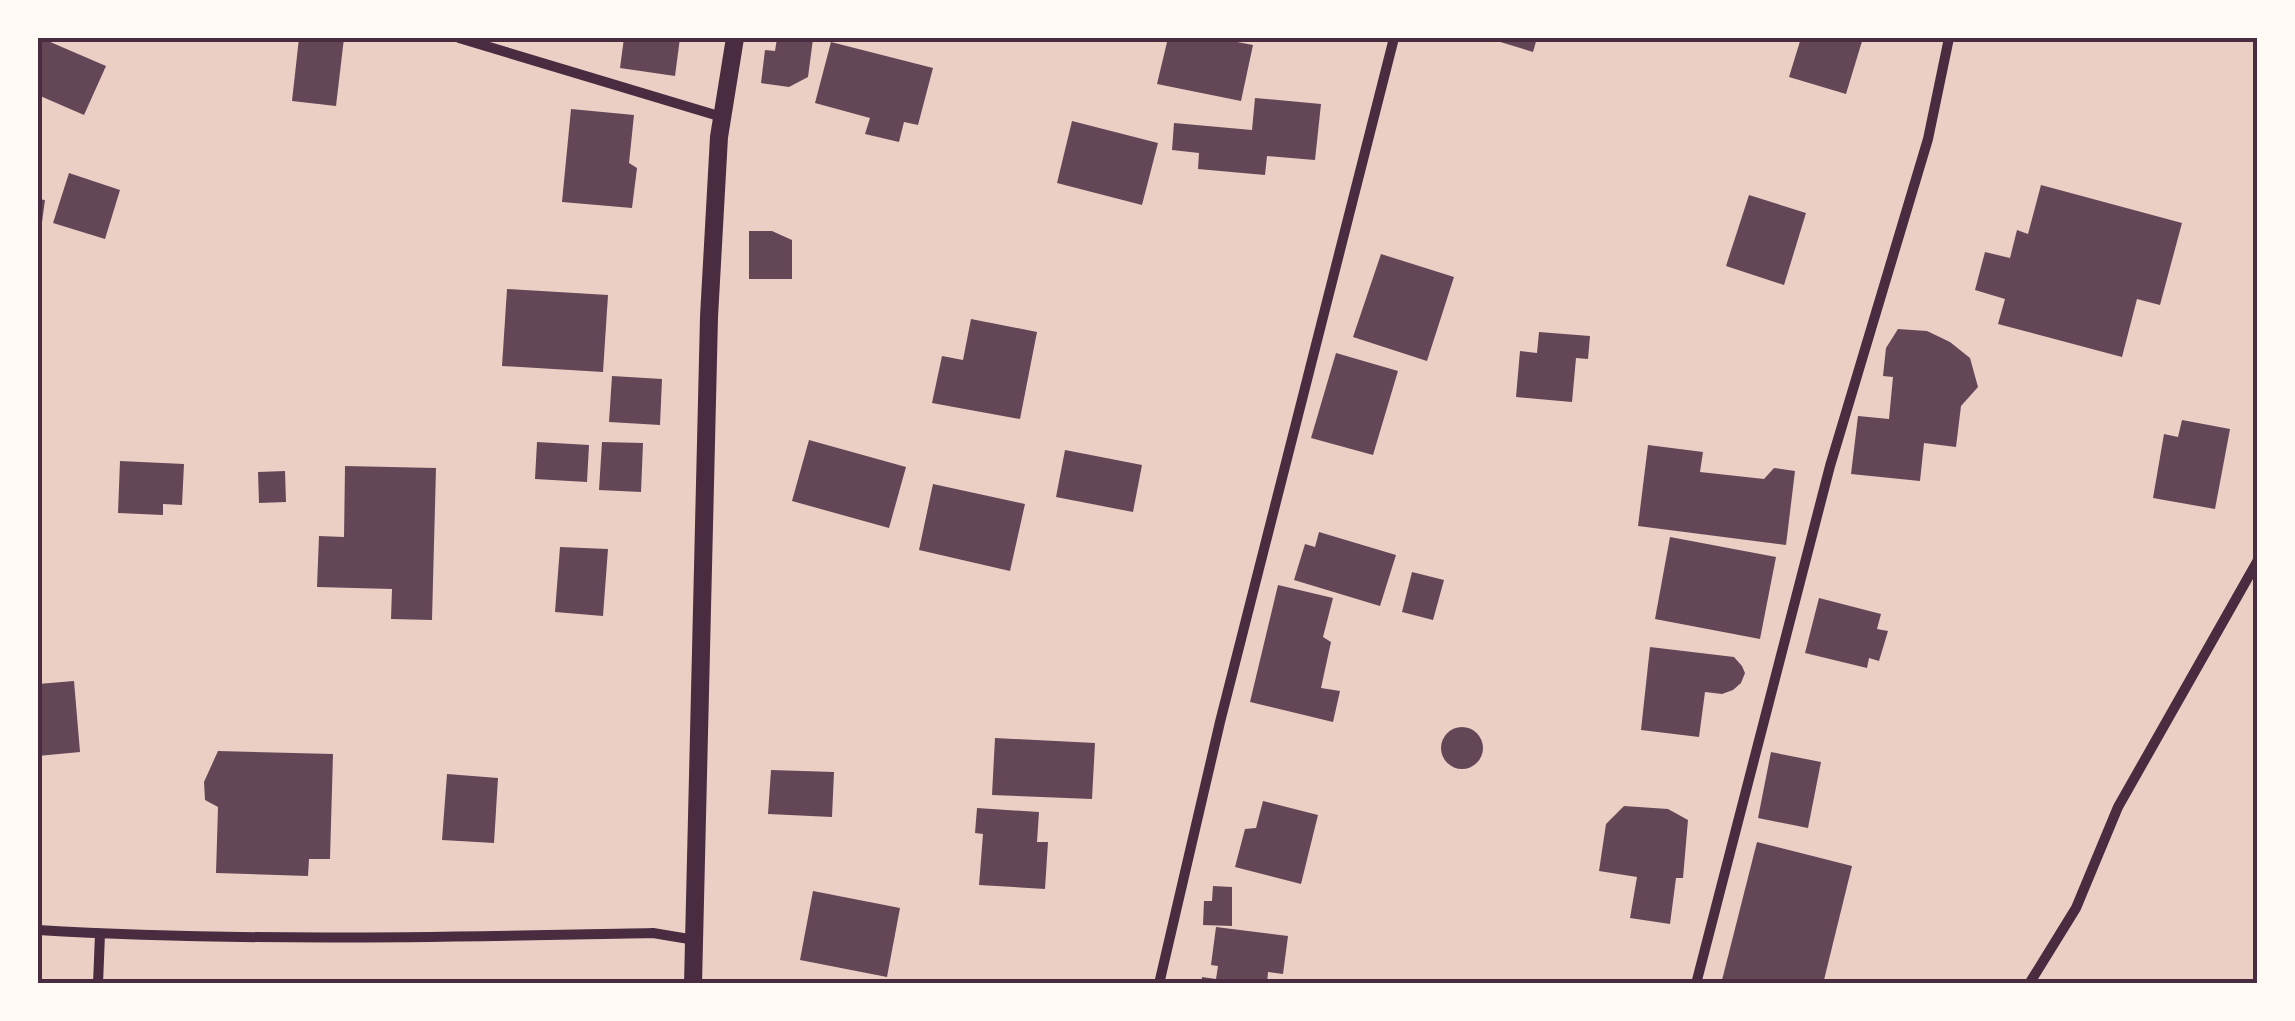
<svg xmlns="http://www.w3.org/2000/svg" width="2295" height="1021" viewBox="0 0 2295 1021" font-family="'Roboto Condensed',sans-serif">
<rect width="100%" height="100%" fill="#f7e1d7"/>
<rect fill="#ebcfc5" x="38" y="38" width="2219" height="945"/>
<g fill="#644757">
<path d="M41,38l65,28 -22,49 -46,-20v-48z"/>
<path d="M299,38h45l-8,68 -44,-5z"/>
<path d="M624,38h56l-5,38 -55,-8z"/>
<path d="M777,38l36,1 -5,38 -19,10 -28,-4 4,-33 10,1z"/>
<path d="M1168,38h48l37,7 -12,56 -84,-17z"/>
<path d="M1487,38h50l-4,14z"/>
<path d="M1801,38h62l-17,56 -57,-17z"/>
<path d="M831,42l102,26 -15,57 -14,-3 -5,20 -34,-8 5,-16 -55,-15z"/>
<path d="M1255,98l66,6 -6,56 -48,-4 -2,19 -67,-6 1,-16 -27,-3 2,-27 78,7z"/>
<path d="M571,109l63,6 -5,48 8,5 -5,40 -70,-6z"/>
<path d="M1072,121l86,22 -16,62 -85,-22z"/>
<path d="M69,173l51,17 -15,49 -52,-16z"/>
<path d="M2041,185l141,38 -22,82 -23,-6 -15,58 -124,-33 7,-25 -30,-9 10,-38 25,6 7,-28 11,4z"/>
<path d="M1749,195l57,18 -22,72 -58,-19z"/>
<path d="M38,199l7,1 -5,37h-2z"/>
<path d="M749,231h23l20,9v39h-43z"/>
<path d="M1381,254l73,23 -27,84 -74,-24z"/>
<path d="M507,289l101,6 -5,77 -101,-6z"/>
<path d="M971,319l66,13 -17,87 -88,-16 10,-47 21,4z"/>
<path d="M1898,329l29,2 23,11 20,16 8,29 -17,19 -5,41 -32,-4 -4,38 -69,-7 7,-58 31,3 4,-42 -10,-1 3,-28z"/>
<path d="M1539,332l51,4 -2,23 -12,-1 -4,44 -56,-5 4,-46 17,2z"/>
<path d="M1336,353l62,18 -25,84 -62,-17z"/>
<path d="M612,376l50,3 -2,46 -51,-3z"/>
<path d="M2182,420l48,9 -15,80 -62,-11 11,-64 14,3z"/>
<path d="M809,440l97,27 -17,61 -97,-27z"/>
<path d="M537,442l52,3 -2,37 -52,-3z"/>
<path d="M602,442l41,1 -2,49 -42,-2z"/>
<path d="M1648,445l55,7 -3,20 64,7 10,-11 21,3 -9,74 -148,-19z"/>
<path d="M1065,450l77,15 -9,47 -77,-15z"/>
<path d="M120,461l64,3 -2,41 -19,-1v11l-45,-2z"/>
<path d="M345,466l91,2 -4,152 -41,-1 1,-30 -75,-2 2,-51 25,1z"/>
<path d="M285,471l1,31 -27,1 -1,-31z"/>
<path d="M933,484l92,20 -15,67 -91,-21z"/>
<path d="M1319,532l77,23 -16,51 -86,-26 11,-36 10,3z"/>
<path d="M1670,537l106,20 -16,82 -105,-20z"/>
<path d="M560,547l48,2 -5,67 -48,-4z"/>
<path d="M1412,572l32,8 -11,40 -31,-8z"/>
<path d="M1278,585l55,13 -10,39 8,5 -10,46 19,3 -7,31 -83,-20z"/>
<path d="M1819,598l62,16 -4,15 11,2 -9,30 -10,-3 -2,10 -62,-15z"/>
<path d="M1650,647l84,10 8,9 3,7 -4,10 -8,7 -11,4 -17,-2 -6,45 -58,-7z"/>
<path d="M74,681l6,71 -42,4v-72z"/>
<circle cx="1462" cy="748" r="21"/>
<path d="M995,738l100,5 -3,56 -100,-4z"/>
<path d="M218,751l115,3 -3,105h-21l-1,17 -92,-3 2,-66 -13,-7 -1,-18z"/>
<path d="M1771,752l50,10 -13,66 -50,-10z"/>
<path d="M771,770l63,2 -2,45 -64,-3z"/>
<path d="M447,774l51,4 -4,65 -52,-3z"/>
<path d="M1263,801l55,14 -17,69 -66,-17 10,-38 11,-1z"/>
<path d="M1624,806l44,3 20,11 -5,58h-7l-6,46 -40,-6 7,-41 -38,-6 7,-47z"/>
<path d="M977,808l62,4 -2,30h11l-3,47 -66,-4 4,-51 -8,-1z"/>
<path d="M1757,842l95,24 -29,118h-102z"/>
<path d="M1213,886l19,1v39l-29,-1 1,-24h8z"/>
<path d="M813,891l87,17 -13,69 -87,-17z"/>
<path d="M1216,927l72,9 -5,38 -15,-2 -1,12h-66l1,-7 14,2 2,-13 -7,-1z"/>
</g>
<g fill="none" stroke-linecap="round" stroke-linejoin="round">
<g stroke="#4a2c40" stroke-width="10">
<path d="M459,38l263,79"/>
<path d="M38,930c205,12 409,7 615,3l42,7"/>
<path d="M98,984l2,-50"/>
<path d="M1159,984l61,-262 174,-684"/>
<path d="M1696,984l134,-518 98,-327 21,-101"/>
<path d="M2029,984l47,-76 42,-101 140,-247"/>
</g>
<path stroke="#4a2c40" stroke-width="18" d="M693,984l16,-667 10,-180 16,-99"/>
</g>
<rect width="2295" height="1021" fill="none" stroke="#fffaf5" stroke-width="80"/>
<rect x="40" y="40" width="2215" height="941" fill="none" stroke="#4a2c40" stroke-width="4"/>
</svg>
